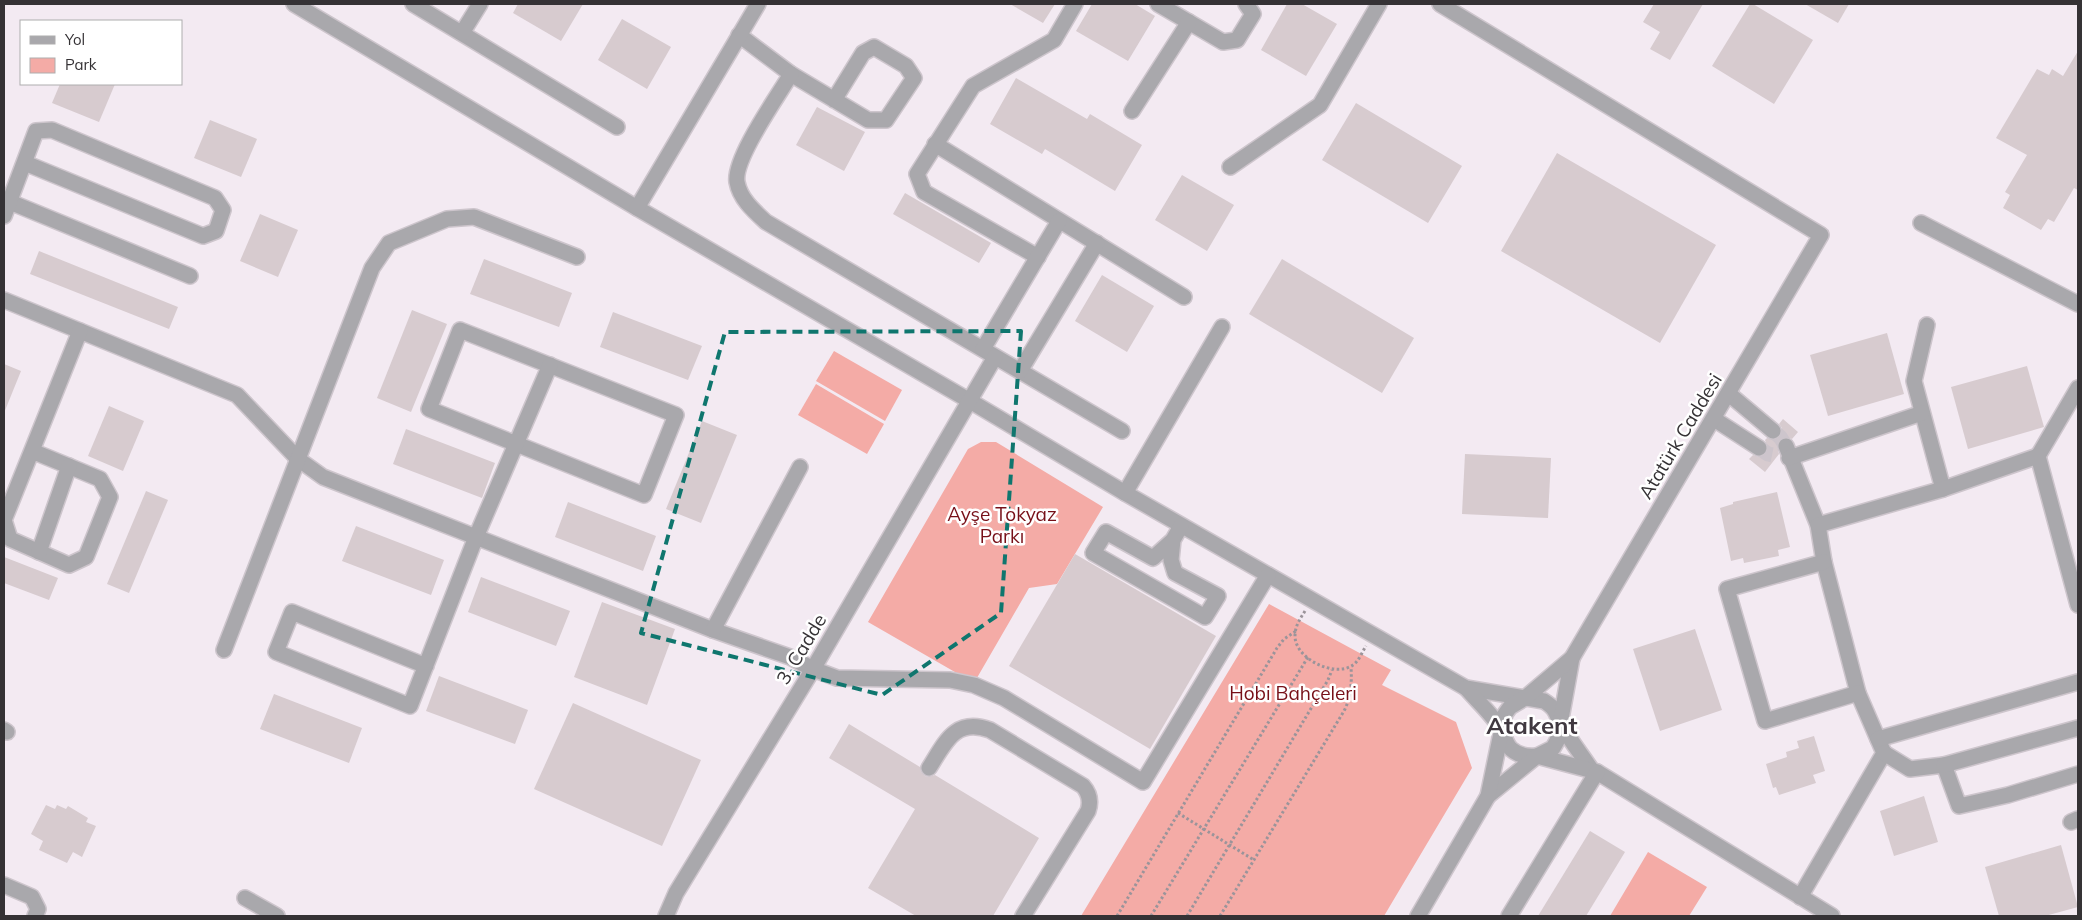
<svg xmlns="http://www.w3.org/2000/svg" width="2082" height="920" viewBox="0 0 2082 920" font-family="Mulish,sans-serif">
<rect width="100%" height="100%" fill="#f3eaf2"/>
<g fill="#f4aba6">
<path d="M834,351l68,39 -17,31 -69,-40z"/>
<path d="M816,384l68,40 -17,30 -69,-39z"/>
<path d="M981,442h15l107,65 -46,77 -28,4 -55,95 -106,-61 100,-173z"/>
<path d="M1269,604l122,66 -9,15 74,37 16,46 -88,148h-303z"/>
<path d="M1648,852l59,35 -18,29h-79z"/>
</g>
<g fill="#d7cbcf">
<path d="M518,4h65l-22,37 -48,-28z"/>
<path d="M1010,4h45l-12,19z"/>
<path d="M1092,4h43l20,12 -27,45 -52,-30z"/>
<path d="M1287,4h15l35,20 -31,52 -45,-26z"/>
<path d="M1654,4h49l-33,56 -20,-11 10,-17 -17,-10z"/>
<path d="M1750,4h3l60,36 -39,64 -62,-38z"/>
<path d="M1805,4h44l-11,19z"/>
<path d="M622,19l49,28 -24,42 -49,-29z"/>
<path d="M2078,51v139l-4,-2 -20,34 -6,-3 -7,11 -38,-22 7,-13 -5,-3 22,-37 -31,-17 41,-69 12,6 3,-6 11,7z"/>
<path d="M1016,78l71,41 3,-5 52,31 -27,46 -70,-42 -3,5 -52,-30z"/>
<path d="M60,84h55l-16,38 -47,-19z"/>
<path d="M1356,103l106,63 -34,57 -106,-63z"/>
<path d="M817,107l48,25 -21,39 -48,-26z"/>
<path d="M210,120l47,19 -16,38 -47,-19z"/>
<path d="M1557,153l159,92 -56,98 -159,-92z"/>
<path d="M1182,175l52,30 -27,46 -52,-31z"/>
<path d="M905,193l86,50 -12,20 -86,-49z"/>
<path d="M260,214l38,16 -20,47 -38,-16z"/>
<path d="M39,251l139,56 -9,22 -139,-55z"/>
<path d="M484,259l88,34 -13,34 -89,-33z"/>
<path d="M1282,259l132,79 -32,55 -133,-79z"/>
<path d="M1102,275l52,31 -27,46 -52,-31z"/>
<path d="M412,310l35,14 -36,88 -34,-14z"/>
<path d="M613,312l89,34 -14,34 -88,-33z"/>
<path d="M1887,333l17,61 -76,22 -18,-61z"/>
<path d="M4,364l17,7 -17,42z"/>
<path d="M2027,366l17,61 -76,22 -17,-62z"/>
<path d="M109,406l35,15 -21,50 -35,-15z"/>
<path d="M1783,419l15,13 -6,7 -5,-2 -8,3 -2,5 2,9 -14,18 -16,-13 4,-4 6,2 8,-4 1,-5 -3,-8 2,-2 9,2 4,-3 2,-9 -3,-4z"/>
<path d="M702,421l35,14 -36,88 -35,-14z"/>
<path d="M406,429l89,34 -13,35 -89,-34z"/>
<path d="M1465,454l86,4 -3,60 -86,-4z"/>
<path d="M146,491l22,9 -39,93 -22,-9z"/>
<path d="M1777,492l13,55 -12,3 1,6 -35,7 -1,-5 -12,3 -11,-53 13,-4v-2z"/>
<path d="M568,502l88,34 -13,35 -88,-34z"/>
<path d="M356,526l88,34 -13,35 -89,-34z"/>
<path d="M1075,554l141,82 -66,113 -141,-83z"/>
<path d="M4,557l54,21 -9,22 -45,-17z"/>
<path d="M481,577l89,34 -14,35 -88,-34z"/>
<path d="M602,602l73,27 -28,76 -73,-28z"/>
<path d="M1695,629l27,81 -62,21 -27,-82z"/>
<path d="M439,676l89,34 -13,34 -89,-33z"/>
<path d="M274,694l88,34 -13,35 -89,-34z"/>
<path d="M573,703l128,57 -39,86 -128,-57z"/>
<path d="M849,724l71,43 1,5 4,4 4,1 6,-2 104,63 -46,78h-77l-48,-28 47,-79 -86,-51z"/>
<path d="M1814,736l11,35 -12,4 3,8 -37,12 -3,-8 -3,1 -7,-24 21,-7 -1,-5 13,-4 -2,-7z"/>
<path d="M1924,796l14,46 -44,14 -14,-45z"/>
<path d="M46,805l9,4 2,-4 9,4 2,-3 20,12 -2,4 10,4 -14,31 -9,-5 -6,11 -28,-13 4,-9 -12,-7z"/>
<path d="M1590,831l35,21 -39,64h-48z"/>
<path d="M2061,845l17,62 -33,9h-46l-14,-49z"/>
</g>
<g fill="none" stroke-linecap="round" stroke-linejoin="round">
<g stroke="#cdc5cc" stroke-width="15" stroke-dasharray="15 8" stroke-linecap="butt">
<path d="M1773,431l7,6 6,9"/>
<path d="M1759,448l9,6 10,2"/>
</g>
<defs>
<g id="minor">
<path d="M294,4l343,204 333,193 155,92 341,195 78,13c14,9 11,12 18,25 8,14 19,28 29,43"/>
<path d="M413,4l204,123"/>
<path d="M1158,4l65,38 14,-2 16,-26 -7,-10"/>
<path d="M462,33l18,-29"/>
<path d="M739,35l52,39 77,46h18l28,-42 -8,-12 -32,-19 -11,6 -29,47"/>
<path d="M791,74c-13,22 -58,85 -54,108 3,17 17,29 29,40l356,209"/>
<path d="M1132,111l57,-89"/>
<path d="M935,144l249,153"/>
<path d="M1230,167l90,-62 59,-101"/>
<path d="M10,202l180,74"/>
<path d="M637,208l121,-204"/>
<path d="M4,216l32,-85 16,-1 163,68 8,12 -7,21 -13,5 -178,-73"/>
<path d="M1921,223l157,81"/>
<path d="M1038,257l-114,-65 -7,-18 56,-88 81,-46 21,-36"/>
<path d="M4,300l233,95 61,64 25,18 390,153 77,27 23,12 24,9 113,2 24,5 30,13 139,84 125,-207"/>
<path d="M1927,325l-13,56 29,108"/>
<path d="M460,330l216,85 -32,80 -215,-86z"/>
<path d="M983,349l76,-128"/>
<path d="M1020,371l77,-128"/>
<path d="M1729,394l44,37"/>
<path d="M1714,419l45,29"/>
<path d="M1786,446l32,79 6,37 34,131 26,60 -84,144"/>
<path d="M32,451l68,28 10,18 -24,60 -17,8 -59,-26 -6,-19 76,-189"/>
<path d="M2038,456l40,-68"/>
<path d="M1789,458l133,-45"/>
<path d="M1125,493l97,-166"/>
<path d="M1818,525l125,-36 95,-33 40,149"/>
<path d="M1173,540l-2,20 4,13 43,23 -13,21 -112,-64 13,-21 47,26 20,-18 8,-14"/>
<path d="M39,552l30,-86"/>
<path d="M1824,562l-97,27 38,132 93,-28"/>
<path d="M713,630l87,-163"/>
<path d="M224,650l148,-382 17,-25 58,-24 27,-2 103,40"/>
<path d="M426,666l-134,-54 -16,40 134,54 66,-169 74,-172"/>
<path d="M1466,688c11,13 29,29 36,43 3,7 4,13 9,18 8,7 17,8 26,7l60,16 235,144"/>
<path d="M4,730l3,2"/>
<path d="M1878,739l200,-57"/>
<path d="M1884,753l26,16 34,-4 15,41 49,-11 70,-21"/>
<path d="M1944,765l134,-37"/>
<path d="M929,768c16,-25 26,-51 61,-38l93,56c7,8 8,16 5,25l-65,105"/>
<path d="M1488,796l49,-40 16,-8 4,-7 15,-83"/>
<path d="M2071,822l7,-3"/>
<path d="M4,885l28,12 6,12 -3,7"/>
<path d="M245,898l32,18"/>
<path d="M666,916l10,-23 137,-224 182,-312"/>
<path d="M1418,916l70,-120 17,-82 5,-7 15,-9 47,-40 249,-423 -381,-231"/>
<path d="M1509,916l88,-144"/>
</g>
</defs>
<use href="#minor" stroke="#cdc5cc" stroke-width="18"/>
<g stroke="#9b949a" stroke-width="3" stroke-dasharray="2.5 2.5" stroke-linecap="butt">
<path d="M1305,611c-5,8 -10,15 -10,25 0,23 40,42 58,29 6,-4 9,-13 13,-19"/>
<path d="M1178,813l76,47"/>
<path d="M1117,916l160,-268 7,-9 12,-8"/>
<path d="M1151,916l157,-259"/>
<path d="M1187,916l141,-236 4,-10"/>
<path d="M1220,916l124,-205c7,-14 8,-28 7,-44"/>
</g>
<use href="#minor" stroke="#a9a8ac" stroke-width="15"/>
</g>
<path fill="none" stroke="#0f766e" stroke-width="4" stroke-dasharray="10 6" stroke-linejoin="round" d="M1021,331l-20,282 -119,82 -241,-62 84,-301z"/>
<g text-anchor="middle" stroke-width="5" stroke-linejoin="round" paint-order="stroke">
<g font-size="19" fill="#353235" stroke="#fff">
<text transform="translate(1680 436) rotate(-59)" y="7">Atatürk Caddesi</text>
<text transform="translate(801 649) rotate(-59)" y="7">3. Cadde</text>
</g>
<g font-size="19" fill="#771018" stroke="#fff">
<text x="1002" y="521">Ayşe Tokyaz<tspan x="1002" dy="22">Parkı</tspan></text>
<text x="1293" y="700">Hobi Bahçeleri</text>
</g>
<g font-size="24" font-weight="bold" fill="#403940" stroke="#fff">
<text x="1532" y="734">Atakent</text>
</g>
</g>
<rect width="2082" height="920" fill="none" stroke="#353235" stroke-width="10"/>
<rect x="20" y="20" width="162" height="65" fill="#ffffff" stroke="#aeadae"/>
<rect x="30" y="36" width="25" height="8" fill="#a9a8ac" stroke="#aeadae"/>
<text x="65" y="45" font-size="15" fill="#353235">Yol</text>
<rect x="30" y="58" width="25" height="15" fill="#f4aba6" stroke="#aeadae"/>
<text x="65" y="70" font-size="15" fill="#353235">Park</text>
</svg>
